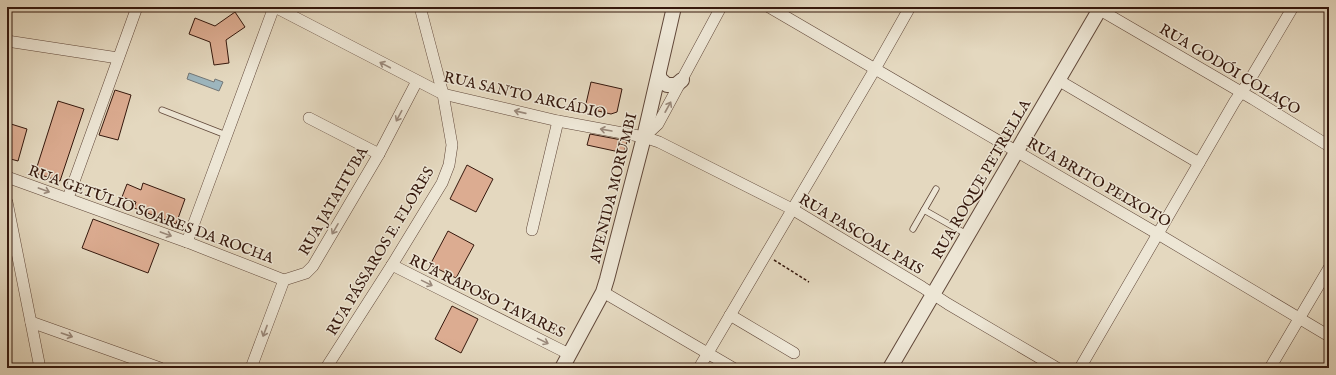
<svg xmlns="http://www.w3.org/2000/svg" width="1336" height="375" viewBox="0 0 1336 375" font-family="'IM FELL English',serif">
<rect width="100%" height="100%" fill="#e4d8bf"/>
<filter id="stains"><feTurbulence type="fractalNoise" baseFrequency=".005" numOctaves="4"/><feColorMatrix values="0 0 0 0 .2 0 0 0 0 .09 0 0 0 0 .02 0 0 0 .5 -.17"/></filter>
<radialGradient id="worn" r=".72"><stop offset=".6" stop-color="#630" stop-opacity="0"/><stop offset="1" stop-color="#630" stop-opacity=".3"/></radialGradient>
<path fill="#9db6be" stroke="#737777" d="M189,73l25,9 1,-3 8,3 -4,9 -32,-12z"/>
<g fill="#dcac91" stroke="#35180d">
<path d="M235,12l10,15 -19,13 3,23 -15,2 -4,-23 -21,-8 6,-16 20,8z"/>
<path d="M591,82l31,7 -5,23 -6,2 -26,-6z"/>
<path d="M115,90l16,5 -13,45 -19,-5z"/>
<path d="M58,101l26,8 -24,72 -25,-8z"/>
<path d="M11,124l16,5 -9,32 -11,-3v-19z"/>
<path d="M590,134l37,7 -3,12 -37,-8z"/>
<path d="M467,165l26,14 -17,33 -26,-13z"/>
<path d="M143,183l42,16 -9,25 -42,-16 2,-6 -14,-5 5,-13 14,6z"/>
<path d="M93,219l66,25 -11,29 -66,-25z"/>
<path d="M448,231l26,14 -18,33 -26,-13z"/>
<path d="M452,306l26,13 -17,34 -26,-14z"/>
</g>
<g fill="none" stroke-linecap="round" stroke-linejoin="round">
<defs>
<g id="service">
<path d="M162,110l64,25"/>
<path d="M924,210l44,25"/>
<path d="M913,229l23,-40"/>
</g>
<g id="minor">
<path d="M275,7l168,87 115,27 86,16 15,5 133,67 130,78 26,17 109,64"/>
<path d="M769,7l389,227 171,102"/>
<path d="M1095,7l158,92 76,47"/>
<path d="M7,41l111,17"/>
<path d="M1058,80l141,83"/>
<path d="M309,118l70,36"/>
<path d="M644,137l14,-13 63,-117"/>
<path d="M7,177l180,65 97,38"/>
<path d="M68,198l69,-191"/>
<path d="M7,202l33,166"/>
<path d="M532,230l26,-109"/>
<path d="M187,242l87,-235"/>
<path d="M392,265l177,89"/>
<path d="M603,292l130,76"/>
<path d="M730,315l64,38"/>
<path d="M31,322l129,46"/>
<path d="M251,368l33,-88 22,-7 7,-7 66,-112 38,-73"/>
<path d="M326,368l66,-103 50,-82 7,-18 3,-20 -9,-51 -23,-87"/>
<path d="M699,368l176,-299 35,-62"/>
<path d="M1080,368l155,-267 13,-18 45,-76"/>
<path d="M1270,368l59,-100"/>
</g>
<g id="tertiary">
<path d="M659,75l1,4 7,6h9l6,-5"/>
<path d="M562,368l41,-76 4,-13 37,-142 30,-130"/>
<path d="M890,368l211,-361"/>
</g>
</defs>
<use href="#service" stroke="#61483a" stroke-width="7"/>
<use href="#minor" stroke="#61483a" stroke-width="12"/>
<use href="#tertiary" stroke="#61483a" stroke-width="16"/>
<path stroke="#35180d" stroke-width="1.5" stroke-dasharray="3 2" stroke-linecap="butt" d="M774,260l35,22"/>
<use href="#service" stroke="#ede6d5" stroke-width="5.5"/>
<use href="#minor" stroke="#ede6d5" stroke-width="11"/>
<use href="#tertiary" stroke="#ede6d5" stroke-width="14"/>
</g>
<defs><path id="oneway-shaft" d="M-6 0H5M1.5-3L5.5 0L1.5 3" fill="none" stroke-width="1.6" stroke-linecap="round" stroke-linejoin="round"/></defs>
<g stroke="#9a897b">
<use href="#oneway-shaft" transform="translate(385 65) rotate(-152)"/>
<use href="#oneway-shaft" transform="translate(668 107) rotate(-61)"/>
<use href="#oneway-shaft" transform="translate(520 112) rotate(-167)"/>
<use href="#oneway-shaft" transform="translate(399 116) rotate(118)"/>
<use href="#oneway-shaft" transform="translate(606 130) rotate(-170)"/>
<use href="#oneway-shaft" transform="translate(44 190) rotate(20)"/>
<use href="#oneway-shaft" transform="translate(335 229) rotate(120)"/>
<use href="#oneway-shaft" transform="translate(166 234) rotate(20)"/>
<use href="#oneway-shaft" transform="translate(427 283) rotate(26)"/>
<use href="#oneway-shaft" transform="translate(265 331) rotate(111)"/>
<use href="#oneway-shaft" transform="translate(67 335) rotate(19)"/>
<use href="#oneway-shaft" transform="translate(543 341) rotate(26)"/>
</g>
<g text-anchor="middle" stroke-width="3" stroke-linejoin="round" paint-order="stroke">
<g font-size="15" fill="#35180d" stroke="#ede6d5">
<text transform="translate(1230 69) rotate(31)" y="5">RUA GODÓI COLAÇO</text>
<text transform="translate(525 95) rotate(13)" y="5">RUA SANTO ARCÁDIO</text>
<text transform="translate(981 179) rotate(-60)" y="5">RUA ROQUE PETRELLA</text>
<text transform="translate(1099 182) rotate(30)" y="5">RUA BRITO PEIXOTO</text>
<text transform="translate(613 188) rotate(-76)" y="5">AVENIDA MORUMBI</text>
<text transform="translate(333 201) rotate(-60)" y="5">RUA JATAITUBA</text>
<text transform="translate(151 214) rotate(20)" y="5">RUA GETÚLIO SOARES DA ROCHA</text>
<text transform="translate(861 234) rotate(31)" y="5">RUA PASCOAL PAIS</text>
<text transform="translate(380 251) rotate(-59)" y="5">RUA PÁSSAROS E. FLORES</text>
<text transform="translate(487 296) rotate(26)" y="5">RUA RAPOSO TAVARES</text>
</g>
</g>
<rect width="1336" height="375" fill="none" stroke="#e4d8bf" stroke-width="24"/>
<rect x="8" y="8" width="1320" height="359" fill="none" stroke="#35180d" stroke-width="2"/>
<rect x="12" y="12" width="1312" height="351" fill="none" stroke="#35180d"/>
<rect width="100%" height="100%" filter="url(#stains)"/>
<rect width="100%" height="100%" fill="url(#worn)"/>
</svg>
